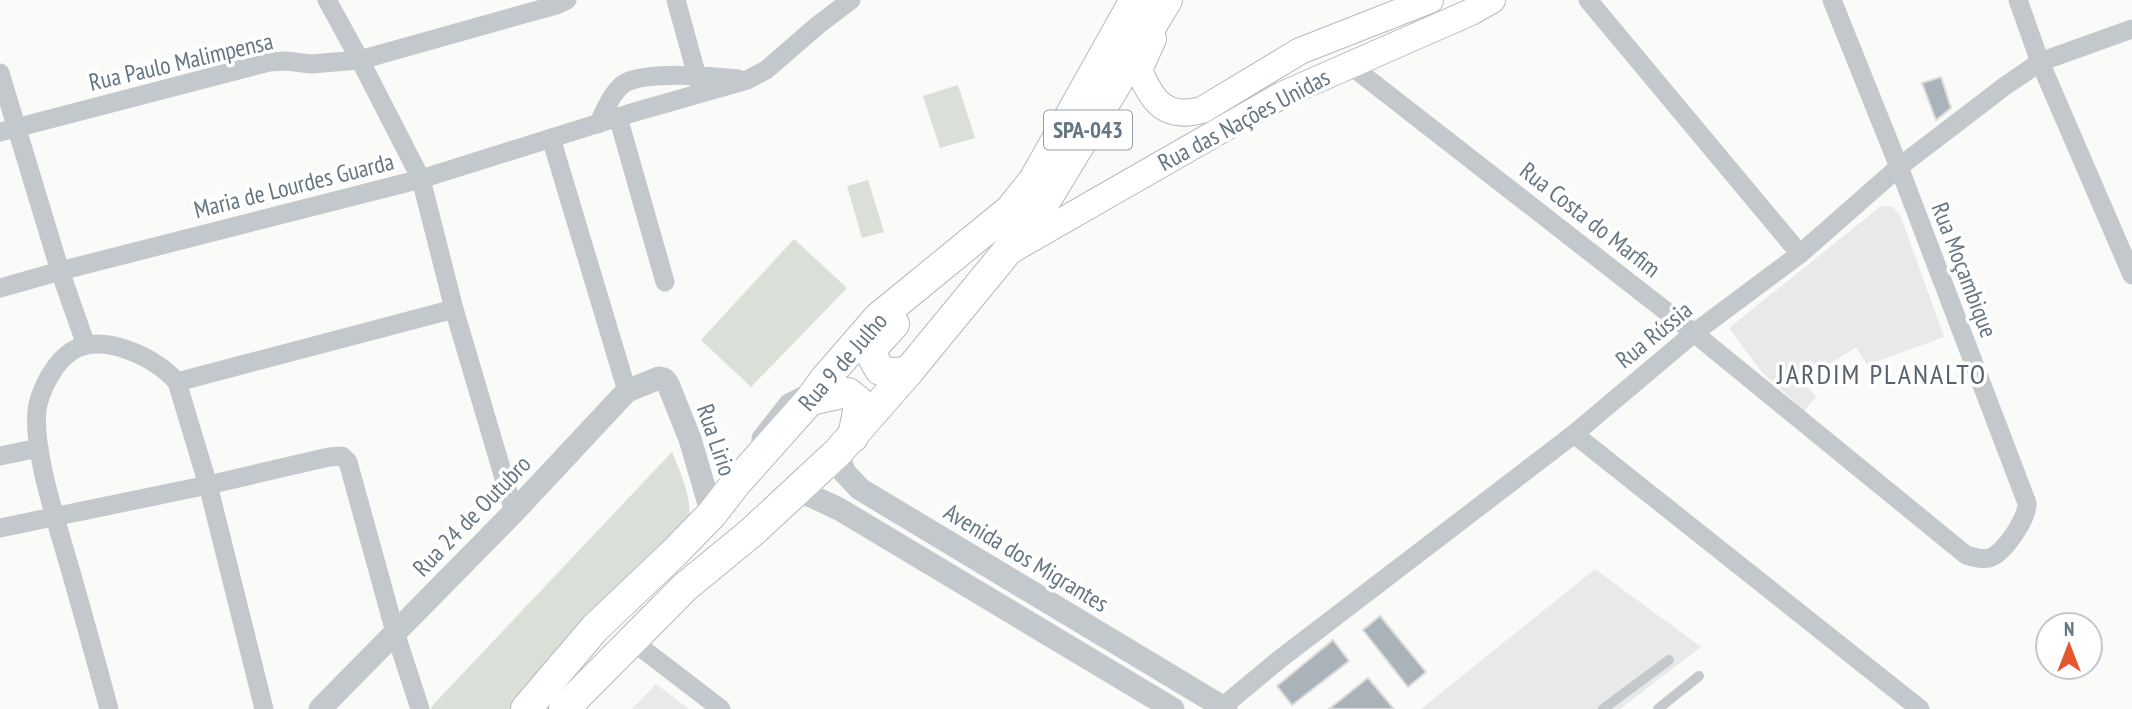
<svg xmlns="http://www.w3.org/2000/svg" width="2132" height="709" viewBox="0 0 2132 709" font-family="'PT Sans Narrow',sans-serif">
<rect width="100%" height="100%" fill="#fafaf8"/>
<g fill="#e8e9e9">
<path d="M1881,206l12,1 8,10 43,120 -77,28 -11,-18 -53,34 13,16 -12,14 -44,-41 -31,-42z"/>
<path d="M1595,569l106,78 -81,62h-199z"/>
<path d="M656,684l33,25h-57z"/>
</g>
<g fill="#dadfd7">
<path d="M958,85l17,53 -35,10 -17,-52z"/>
<path d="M868,180l16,52 -22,6 -15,-52z"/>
<path d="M794,239l53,49 -96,99 -50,-47z"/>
<path d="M672,452c9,21 18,42 18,66l-109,108 -70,83h-79l-1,-2z"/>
</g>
<g fill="#aab3b9" stroke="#dcdcda" stroke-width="2">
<path d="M1941,77l10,31 -15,12 -14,-37z"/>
<path d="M1380,616l46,56 -18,15 -45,-57z"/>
<path d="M1333,640l16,21 -57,44 -15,-19z"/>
<path d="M1368,678l26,31h-65z"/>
</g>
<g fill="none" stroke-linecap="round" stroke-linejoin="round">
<defs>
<g id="secondary">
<path d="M1153,39l-14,31c13,31 26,50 63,40l98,-59 130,-51"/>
<path d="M1008,252l274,-157 189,-83 21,-12"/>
</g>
<g id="primary">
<path d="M894,324l-18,20 -5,10 9,16 10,3 18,-1"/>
<path d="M810,400l32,-7h6l10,8v10l-5,26"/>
<path d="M526,709l69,-81 79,-75 38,-39 24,-31 74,-83 15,-21 53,-61 132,-108 24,-30 101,-180"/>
<path d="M564,709l121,-122 67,-55 86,-80 70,-80 96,-117 45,-60 118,-195"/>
</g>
</defs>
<use href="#secondary" stroke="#b3babf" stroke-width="28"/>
<use href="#primary" stroke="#b5babe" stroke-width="32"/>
<g stroke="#c3c8cc" stroke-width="10">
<path d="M755,449l2,-13 28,-36 21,-11"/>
<path d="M1603,709l66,-49"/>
<path d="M1658,709l41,-33"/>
</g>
<g stroke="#c3c8cc" stroke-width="19">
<path d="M327,0l33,60 61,119 33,130 60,203"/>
<path d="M676,0l24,87"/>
<path d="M1588,0l212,254"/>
<path d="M2018,0l22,62 92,213"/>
<path d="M1350,65l344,268 272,222c7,2 15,5 23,3 14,-3 39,-40 38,-55l-128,-336 -67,-167"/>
<path d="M0,73l60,198 26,74"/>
<path d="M618,117l47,165"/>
<path d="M598,124c7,-13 14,-33 27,-41 22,-12 88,-7 113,-4"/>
<path d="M0,132l269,-70 17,-1 25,3 49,-4 196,-55 11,-5"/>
<path d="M551,138l76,253"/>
<path d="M0,288l60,-17 361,-92 207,-65 119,-34 19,-10 52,-45 33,-25"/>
<path d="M177,382l277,-73"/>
<path d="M1574,434l346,275"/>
<path d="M0,456l39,-8"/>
<path d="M0,528l208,-43 121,-28 13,-1 6,6 47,170 25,77"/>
<path d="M631,640l90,69"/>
<path d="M1222,707l58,-48 294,-225 120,-101 106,-79 99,-87 106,-81 35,-24 92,-33"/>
<path d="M109,709c-14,-51 -28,-103 -43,-154 -11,-38 -36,-114 -28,-151 5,-19 17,-42 34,-53 30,-19 84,6 105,31l31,103 56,224"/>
</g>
<g stroke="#c3c8cc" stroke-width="23">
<path d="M838,452l6,20 16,17 366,220"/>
<path d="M796,489l43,20 334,200"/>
<path d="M320,709l194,-197 113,-121 32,-13 5,1 4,5 22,55 22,75"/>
</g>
<use href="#secondary" stroke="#fff" stroke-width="26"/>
<use href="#primary" stroke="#fff" stroke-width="30"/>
</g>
<g text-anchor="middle" stroke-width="7" stroke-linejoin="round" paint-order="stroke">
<rect fill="#fff" stroke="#939fa8" stroke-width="2" x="1044" y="110.5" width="88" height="39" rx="5"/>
<g font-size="23" font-weight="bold" fill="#657683">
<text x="1088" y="138">SPA-043</text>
</g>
<g font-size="24" fill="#657683" stroke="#fff">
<text transform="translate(181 62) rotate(-13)" y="8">Rua Paulo Malimpensa</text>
<text transform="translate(1244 120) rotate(-28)" y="8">Rua das Nações Unidas</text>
<text transform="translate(294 186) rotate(-14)" y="8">Maria de Lourdes Guarda</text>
<text transform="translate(1590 220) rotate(38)" y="8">Rua Costa do Marfim</text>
<text transform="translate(1964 270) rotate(69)" y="8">Rua Moçambique</text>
<text transform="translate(1654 335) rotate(-39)" y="8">Rua Rússia</text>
<text transform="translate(843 362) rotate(-49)" y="8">Rua 9 de Julho</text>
<text transform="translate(716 440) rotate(71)" y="8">Rua Lirio</text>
<text transform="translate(472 516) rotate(-46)" y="8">Rua 24 de Outubro</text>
<text transform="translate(1026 558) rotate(31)" y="8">Avenida dos Migrantes</text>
</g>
<g font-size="28" letter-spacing="2" fill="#57646e" stroke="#fff">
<text x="1882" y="384">JARDIM PLANALTO</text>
</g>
</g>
<g transform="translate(2069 646)"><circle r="33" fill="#ffffff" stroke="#c1c8cd" stroke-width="2"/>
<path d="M0-5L12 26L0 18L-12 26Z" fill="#e4572e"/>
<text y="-10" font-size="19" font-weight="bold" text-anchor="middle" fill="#657683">N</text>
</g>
</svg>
